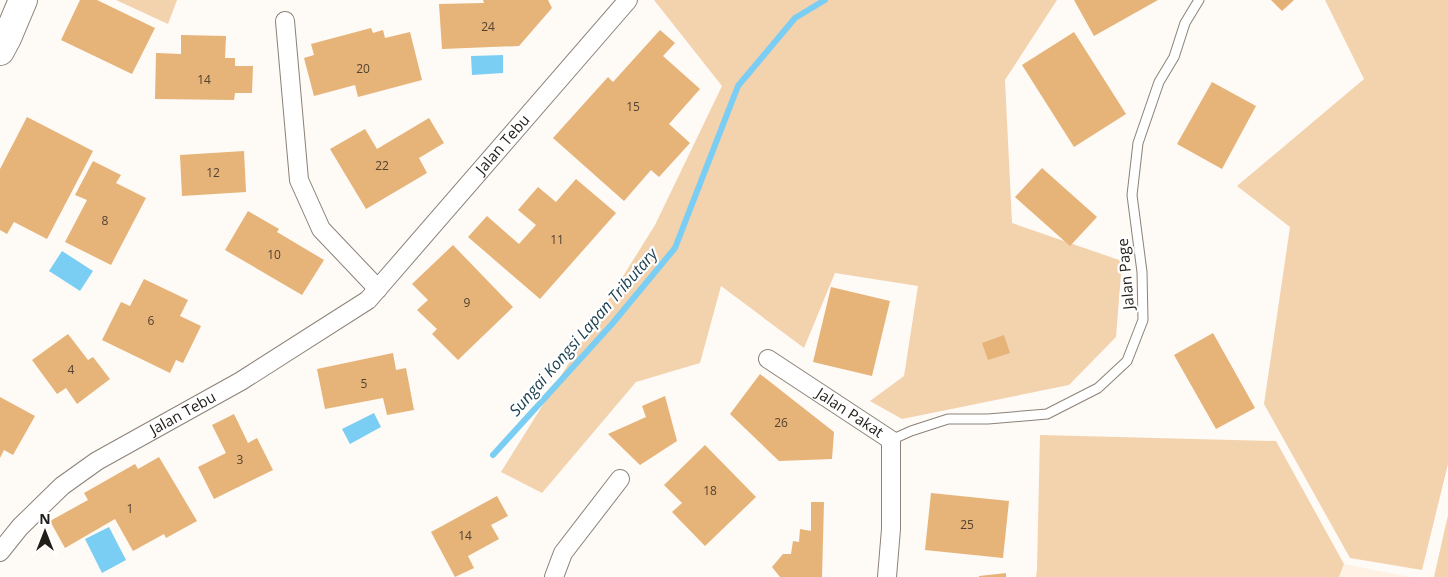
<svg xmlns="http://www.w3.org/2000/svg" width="1448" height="577" viewBox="0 0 1448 577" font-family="'Open Sans',sans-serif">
<rect width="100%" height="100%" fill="#fefaf6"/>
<path fill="#fff2e4" d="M1344,564l66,13h-71z"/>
<g fill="#f3d2ae">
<path d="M116,0h61l-9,24z"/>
<path d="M654,0h403l-52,80 7,143 110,38 -6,76 -47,48 -167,34 -32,-18 34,-25 14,-90 -83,-13 -31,75 -83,-62 -21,77 -64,19 -94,111 -41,-21 154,-247 67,-139z"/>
<path d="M1325,0h123v464l-26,106 -72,-12 -86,-154 26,-177 -53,-41 127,-107z"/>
<path d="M1040,435l236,6 68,123 -5,13h-303l1,-8z"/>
<path d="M1448,515v62h-14z"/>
</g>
<g fill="#7bcef3">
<path d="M503,55v18l-31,2 -1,-19z"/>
<path d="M62,251l31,20 -13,20 -31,-20z"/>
<path d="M374,413l7,14 -31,17 -8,-15z"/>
<path d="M109,527l17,33 -24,13 -17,-34z"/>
</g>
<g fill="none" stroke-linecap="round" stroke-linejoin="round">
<path stroke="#7bcef3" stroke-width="6" d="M493,455l119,-131 63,-76 63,-162 57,-68 30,-18"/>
</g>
<g fill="#e6b378">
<path d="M80,0h17l58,28 -23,46 -71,-34z"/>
<path d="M483,0h65l4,8 -33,38 -77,3 -3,-45 45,-1z"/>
<path d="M1074,0h84l-64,36z"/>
<path d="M1271,0h23l-12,11z"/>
<path d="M371,28l2,5 10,-3 2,8 25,-6 12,48 -64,17 -3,-12 -41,11 -10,-38 10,-3 -3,-11z"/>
<path d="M660,30l15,13 -12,13 37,33 -31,35 21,19 -31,34 -8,-7 -27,31 -71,-63 55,-61 5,5z"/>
<path d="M1074,32l52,82 -52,33 -52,-82z"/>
<path d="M181,35l45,1 -1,22h10v8h18l-1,27h-17l-1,7 -79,-1 1,-46 25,1z"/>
<path d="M1212,82l44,24 -34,63 -45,-25z"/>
<path d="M27,117l66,34 -46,88 -33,-17 -7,12 -7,-4v-61z"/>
<path d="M429,118l15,25 -25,15 8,15 -61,36 -36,-60 35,-20 12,20z"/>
<path d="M244,151l2,41 -64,4 -2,-41z"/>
<path d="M93,161l28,14 -5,8 30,15 -35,67 -46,-23 22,-42 -12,-5z"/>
<path d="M1042,168l55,49 -27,29 -55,-49z"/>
<path d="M576,179l40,34 -76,86 -72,-62 19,-21 32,28 17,-19 -18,-15 20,-23 18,15z"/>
<path d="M248,211l31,18 -2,3 47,28 -22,35 -77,-45z"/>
<path d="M453,245l60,62 -55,53 -26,-26 5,-5 -20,-19 11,-10 -16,-16z"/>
<path d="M144,279l44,21 -8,16 21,10 -18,37 -7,-3 -6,13 -68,-33 19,-38 9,4z"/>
<path d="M831,287l59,14 -18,75 -59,-14z"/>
<path d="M1213,333l42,75 -39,21 -42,-74z"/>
<path d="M68,334l20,26 5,-3 17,22 -33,25 -11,-16 -9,6 -25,-34z"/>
<path d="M1004,335l6,18 -22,7 -6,-17z"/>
<path d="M393,353l3,17 10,-2 8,42 -27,5 -4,-17 -58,11 -8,-40z"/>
<path d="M760,374l74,58 -2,27 -53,2 -49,-47z"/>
<path d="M665,396l12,45 -37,24 -32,-31 38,-17 -4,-11z"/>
<path d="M0,397l35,19 -22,39 -9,-5 -4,8z"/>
<path d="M234,414l14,29 9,-5 16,32 -59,29 -16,-32 28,-14 -14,-28z"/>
<path d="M705,445l51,52 -51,49 -33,-34 10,-9 -18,-18z"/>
<path d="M159,457l38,64 -31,17 -2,-4 -31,17 -18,-32 -50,29 -15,-27 38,-21 -4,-7 51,-29 3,5z"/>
<path d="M931,493l78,8 -6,57 -78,-8z"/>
<path d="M497,496l11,20 -17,9 8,14 -31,17 6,12 -19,9 -24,-45z"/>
<path d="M811,502h13l-2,75h-42l-8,-10 11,-13h8l2,-13 6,1 1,-13 11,2z"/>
<path d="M1006,573v4h-27v-1z"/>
</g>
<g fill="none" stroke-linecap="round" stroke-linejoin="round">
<defs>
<path id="service" d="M891,440l20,-9 37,-12h40l59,-5 51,-26 29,-27 16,-41 -1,-48 -10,-77 6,-52 21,-61 15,-25 11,-34 14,-23"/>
<g id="minor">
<path d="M285,21l14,159 22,49 57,60"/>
<path id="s1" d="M768,359l123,81v89l-4,48"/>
<path id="s2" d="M0,552l20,-25 42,-41 35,-25 144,-80 127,-81 260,-300"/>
<path d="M554,577l9,-24 57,-74"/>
</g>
<path id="motorway" d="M0,51l7,-13 16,-38"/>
</defs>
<use href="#service" stroke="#8b8278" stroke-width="11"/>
<use href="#minor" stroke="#8b8278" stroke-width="20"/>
<use href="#motorway" stroke="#8b8278" stroke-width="30"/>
<use href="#service" stroke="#fff" stroke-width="9"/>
<use href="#minor" stroke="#fff" stroke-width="18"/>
<use href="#motorway" stroke="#fff" stroke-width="28"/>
</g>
<g text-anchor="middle" stroke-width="4.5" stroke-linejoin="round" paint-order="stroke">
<g font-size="12" fill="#524231">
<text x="488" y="31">24</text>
<text x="363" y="73">20</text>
<text x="204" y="84">14</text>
<text x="633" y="111">15</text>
<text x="382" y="170">22</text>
<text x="213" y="177">12</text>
<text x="105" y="225">8</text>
<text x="557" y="244">11</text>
<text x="274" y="259">10</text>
<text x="467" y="307">9</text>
<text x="151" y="325">6</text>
<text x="71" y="374">4</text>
<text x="364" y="388">5</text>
<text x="781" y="427">26</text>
<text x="240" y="464">3</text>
<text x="710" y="495">18</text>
<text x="130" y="513">1</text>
<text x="967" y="529">25</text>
<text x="465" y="540">14</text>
</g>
<g font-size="15" fill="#211d19" stroke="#fff">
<text dy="5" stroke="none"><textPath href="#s2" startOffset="655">Jalan Tebu</textPath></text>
<text transform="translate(1126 274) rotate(-95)" y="5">Jalan Page</text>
<text dy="5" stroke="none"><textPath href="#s2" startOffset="232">Jalan Tebu</textPath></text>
<text dy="5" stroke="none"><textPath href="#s1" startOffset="98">Jalan Pakat</textPath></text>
</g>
<g font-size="16" font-style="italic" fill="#1c4151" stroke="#fff">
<text transform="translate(583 332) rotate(-49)" y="6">Sungai Kongsi Lapan Tributary</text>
</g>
</g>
<g transform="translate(45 532)" stroke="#ffffff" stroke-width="4" paint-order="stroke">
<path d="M0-4L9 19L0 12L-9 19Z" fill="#211d19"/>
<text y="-8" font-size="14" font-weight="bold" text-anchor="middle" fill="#211d19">N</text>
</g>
</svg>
